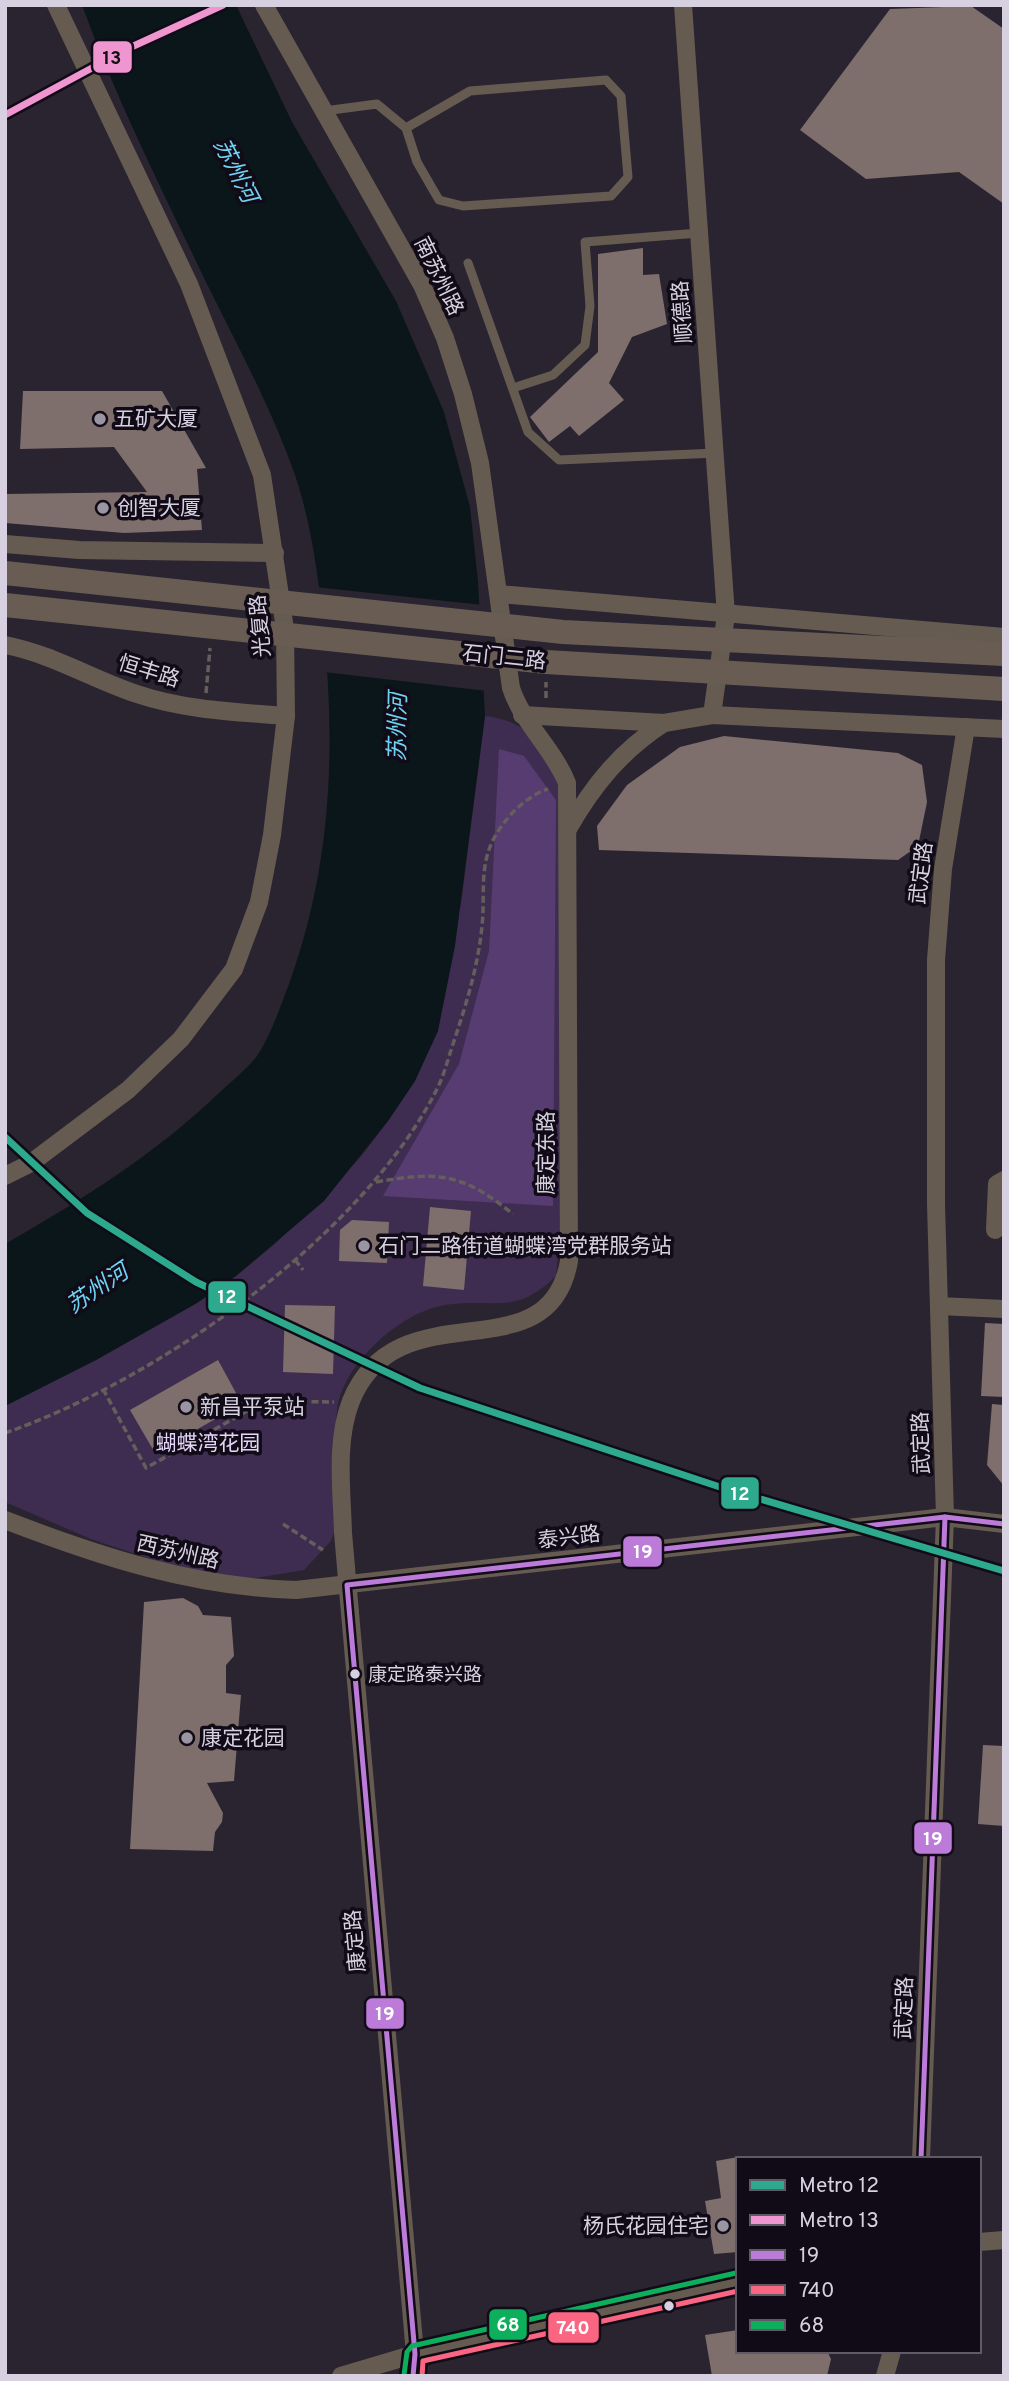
<svg xmlns="http://www.w3.org/2000/svg" width="1009" height="2381" viewBox="0 0 1009 2381" font-family="Overpass,'Noto Sans SC',sans-serif">
<rect width="100%" height="100%" fill="#2a2431"/>
<path fill="#3e2d50" d="M485,716c47,6 54,27 74,67l4,423 -7,70c-38,37 -55,24 -103,28 -48,3 -110,58 -116,106 -3,37 0,77 0,114l-6,17 -27,29 -55,9 -80,-14 -78,-26 -86,-37v-96l91,-46 101,-57 39,-27 39,-32 85,-86 28,-37 27,-40 46,-177z"/>
<path fill="#573c72" d="M499,749l25,7 32,44 -3,406 -170,-10 76,-132 30,-113z"/>
<path fill="#0b161b" d="M82,5h154l56,117 104,179 48,111 26,95 8,74 7,135 -30,230 -17,85 -23,50 -27,40 -64,80 -88,75 -39,27 -101,57 -91,46v-162c77,-44 152,-91 216,-153 12,-11 26,-22 36,-35 14,-21 23,-49 32,-72 43,-119 47,-237 34,-361 -5,-49 -12,-100 -28,-148 -24,-68 -58,-130 -90,-195 -43,-90 -89,-181 -123,-275z"/>
<path fill="#2a2431" d="M315,587l168,18 4,86 -163,-19z"/>
<g fill="#7e6e6c">
<path d="M971,6l33,23v175l-45,-32 -93,7 -66,-49 90,-121z"/>
<path d="M643,248v27l16,-1 8,50 -35,13 -23,46 15,17 -45,36 -9,-10 -21,16 -19,-25 68,-65v-98z"/>
<path d="M23,391h139l44,77 -9,1 5,61 -78,3 -119,-10v-29l142,-2 -33,-45 -94,2z"/>
<path d="M724,736l174,17 24,12 5,37 -9,44 -20,14 -299,-10 -2,-24 30,-41 53,-38z"/>
<path d="M430,1207l41,4 -7,79 -41,-4z"/>
<path d="M352,1220l37,2 -2,41 -48,-2 1,-31z"/>
<path d="M285,1305l50,1 -2,68 -50,-2z"/>
<path d="M985,1323l19,1v73l-23,-1z"/>
<path d="M218,1360l24,44 -87,49 -25,-43z"/>
<path d="M992,1404l12,1v81l-17,-21z"/>
<path d="M183,1598l15,8 5,9 28,2 3,39 -8,9v28l15,2 -7,86 -27,2 16,30 -1,9 -7,10 -2,19 -83,-2 14,-247z"/>
<path d="M983,1745l21,1v80l-26,-2z"/>
<path d="M738,2157v95l-24,2 -9,-53 16,-3 -5,-37z"/>
<path d="M738,2330v21h89l4,8 -4,17h-115l-7,-41z"/>
</g>
<g fill="none" stroke-linecap="round" stroke-linejoin="round">
<g stroke="#665e5c" stroke-width="3.5" stroke-dasharray="7 3.5" stroke-linecap="butt">
<path d="M206,693l4,-45"/>
<path d="M546,698v-16"/>
<path d="M376,1182c63,-11 86,-9 137,32"/>
<path d="M295,1260l8,10"/>
<path d="M103,1389l43,79 119,-67 69,1"/>
<path d="M5,1433c153,-53 358,-197 432,-344 7,-14 11,-30 16,-45 13,-39 25,-77 29,-118 3,-27 -2,-54 8,-79 9,-24 35,-51 58,-58"/>
<path d="M283,1524l40,26"/>
</g>
<g stroke="#665b50" stroke-width="9">
<path d="M324,111l53,-7 29,24 11,34 22,38 24,6 148,-10 17,-19 -7,-81 -15,-16 -136,11 -64,37"/>
<path d="M468,263l60,169 31,28 157,-7"/>
<path d="M513,388l40,-13 32,-30 5,-39 -5,-64 114,-9"/>
</g>
<g stroke="#665b50" stroke-width="18">
<path d="M264,5l158,280 23,53 18,56 17,69 31,225c12,36 42,60 56,95l2,478c-20,117 -171,24 -218,140 -16,40 -9,91 -8,132l72,821 -2,22"/>
<path d="M683,5l43,610 -14,100"/>
<path d="M5,544l74,6 196,3"/>
<path d="M499,594l505,43"/>
<path d="M5,645c47,9 87,34 132,49 47,16 99,18 149,22"/>
<path d="M522,715l142,8 48,-8 292,14"/>
<path d="M568,829c26,-45 53,-78 96,-106"/>
<path d="M5,1176l26,-13 97,-73 53,-51 53,-70 25,-67 13,-67 14,-119 -1,-87 -23,-154 -73,-191 -133,-279"/>
<path d="M995,1230l2,-46 7,-4"/>
<path d="M939,1306l65,3"/>
<path d="M5,1520c96,37 188,67 291,70l649,-73 59,7"/>
<path d="M921,2159l24,-642 -9,-313v-244l7,-91 23,-142"/>
<path d="M979,2242l25,-2"/>
<path d="M341,2376l74,-22 323,-72"/>
<path d="M885,2376l7,-25"/>
</g>
<g stroke="#695d53" stroke-width="24">
<path d="M5,573l558,59 441,22"/>
<path d="M5,605l541,57 458,27"/>
</g>
<defs>
<g id="bus-1">
<path d="M921,2159l24,-642"/>
<path d="M413,2376l2,-22 -68,-769 598,-68 59,7"/>
</g>
<path id="bus-2" d="M422,2376l1,-15 315,-70"/>
<path id="bus-3" d="M404,2375l3,-23 5,-6 324,-73"/>
</defs>
<use href="#bus-1" stroke="#100b16" stroke-width="10"/>
<use href="#bus-2" stroke="#100b16" stroke-width="10"/>
<use href="#bus-3" stroke="#100b16" stroke-width="10"/>
<use href="#bus-1" stroke="#bd7bd9" stroke-width="5"/>
<use href="#bus-2" stroke="#fa6682" stroke-width="5"/>
<use href="#bus-3" stroke="#0daf5c" stroke-width="5"/>
<defs>
<path id="metro-1" d="M5,1137l82,76 109,69 224,106 303,100 281,83"/>
<path id="metro-2" d="M5,115l122,-66 96,-44"/>
</defs>
<use href="#metro-1" stroke="#100b16" stroke-width="12"/>
<use href="#metro-2" stroke="#100b16" stroke-width="12"/>
<use href="#metro-1" stroke="#2da98d" stroke-width="7"/>
<use href="#metro-2" stroke="#ef95cf" stroke-width="7"/>
</g>
<g fill="#9a94a3" stroke="#100b16" stroke-width="2.5">
<circle cx="100" cy="419" r="7"/>
<circle cx="103" cy="508" r="7"/>
<circle cx="364" cy="1246" r="7"/>
<circle cx="186" cy="1407" r="7"/>
<circle cx="187" cy="1738" r="7"/>
<circle cx="723" cy="2226" r="7"/>
</g>
<g fill="#d7d0e0" stroke="#100b16" stroke-width="2.5">
<circle cx="355" cy="1674" r="6"/>
<circle cx="669" cy="2306" r="6"/>
</g>
<g text-anchor="middle" stroke-width="7" stroke-linejoin="round" paint-order="stroke">
<g font-size="19" fill="#d7d0e0" stroke="#100b16" text-anchor="start">
<text x="368" y="1681">康定路泰兴路</text>
</g>
<g font-size="21" fill="#d7d0e0" stroke="#100b16">
<text transform="translate(439 276) rotate(64)" y="7">南苏州路</text>
<text transform="translate(682 312) rotate(-94)" y="7">顺德路</text>
<text transform="translate(260 626) rotate(-95)" y="7">光复路</text>
<text transform="translate(504 657) rotate(6)" y="7">石门二路</text>
<text transform="translate(149 671) rotate(17)" y="7">恒丰路</text>
<text transform="translate(921 873) rotate(-83)" y="7">武定路</text>
<text transform="translate(546 1153) rotate(-90)" y="7">康定东路</text>
<text transform="translate(921 1443) rotate(-92)" y="7">武定路</text>
<text transform="translate(569 1537) rotate(-7)" y="7">泰兴路</text>
<text transform="translate(178 1552) rotate(13)" y="7">西苏州路</text>
<text transform="translate(355 1941) rotate(-95)" y="7">康定路</text>
<text transform="translate(904 2008) rotate(-88)" y="7">武定路</text>
</g>
<g font-size="21" fill="#d7d0e0" stroke="#100b16" text-anchor="start">
<text x="114" y="426">五矿大厦</text>
<text x="117" y="515">创智大厦</text>
<text x="378" y="1253">石门二路街道蝴蝶湾党群服务站</text>
<text x="200" y="1414">新昌平泵站</text>
<text x="201" y="1745">康定花园</text>
<text x="709" y="2233" text-anchor="end">杨氏花园住宅</text>
</g>
<g font-size="21" fill="#e4d4f8" stroke="#100b16">
<text x="208" y="1450">蝴蝶湾花园</text>
</g>
<g font-size="23" font-style="italic" fill="#6fd4f4" stroke="#100b16">
<text transform="translate(236 170) rotate(63)" y="8">苏州河</text>
<text transform="translate(397 727) rotate(-89)" y="8">苏州河</text>
<text transform="translate(97 1288) rotate(-34)" y="8">苏州河</text>
</g>
</g>
<g stroke="#100b16" stroke-width="2.5">
<rect x="92" y="40" width="41" height="34" rx="7" fill="#ef95cf"/>
<rect x="207" y="1280" width="40" height="34" rx="7" fill="#2da98d"/>
<rect x="720" y="1476" width="40" height="34" rx="7" fill="#2da98d"/>
<rect x="622" y="1535" width="41" height="33" rx="7" fill="#bd7bd9"/>
<rect x="913" y="1821" width="40" height="34" rx="7" fill="#bd7bd9"/>
<rect x="365" y="1997" width="40" height="33" rx="7" fill="#bd7bd9"/>
<rect x="488" y="2308" width="40" height="33" rx="7" fill="#0daf5c"/>
<rect x="547" y="2311" width="53" height="33" rx="7" fill="#fa6682"/>
</g>
<g font-size="19" text-anchor="middle" font-weight="bold" fill="#fff">
<text x="227" y="1303">12</text>
<text x="740" y="1500">12</text>
<text x="643" y="1558">19</text>
<text x="933" y="1845">19</text>
<text x="385" y="2020">19</text>
<text x="508" y="2331">68</text>
<text x="573" y="2334">740</text>
</g>
<g font-size="19" text-anchor="middle" font-weight="bold" fill="#111">
<text x="112" y="64">13</text>
</g>
<rect width="1009" height="2381" fill="none" stroke="#d7d0e0" stroke-width="14"/>
<rect x="736" y="2157" width="245" height="196" fill="#100b16" stroke="#605a67" stroke-width="2"/>
<rect x="750" y="2180" width="35" height="10" fill="#2da98d" stroke="#605a67" stroke-width="2"/>
<text x="799" y="2192" font-size="21" fill="#d7d0e0">Metro 12</text>
<rect x="750" y="2215" width="35" height="10" fill="#ef95cf" stroke="#605a67" stroke-width="2"/>
<text x="799" y="2227" font-size="21" fill="#d7d0e0">Metro 13</text>
<rect x="750" y="2250" width="35" height="10" fill="#bd7bd9" stroke="#605a67" stroke-width="2"/>
<text x="799" y="2262" font-size="21" fill="#d7d0e0">19</text>
<rect x="750" y="2285" width="35" height="10" fill="#fa6682" stroke="#605a67" stroke-width="2"/>
<text x="799" y="2297" font-size="21" fill="#d7d0e0">740</text>
<rect x="750" y="2320" width="35" height="10" fill="#0daf5c" stroke="#605a67" stroke-width="2"/>
<text x="799" y="2332" font-size="21" fill="#d7d0e0">68</text>
</svg>
